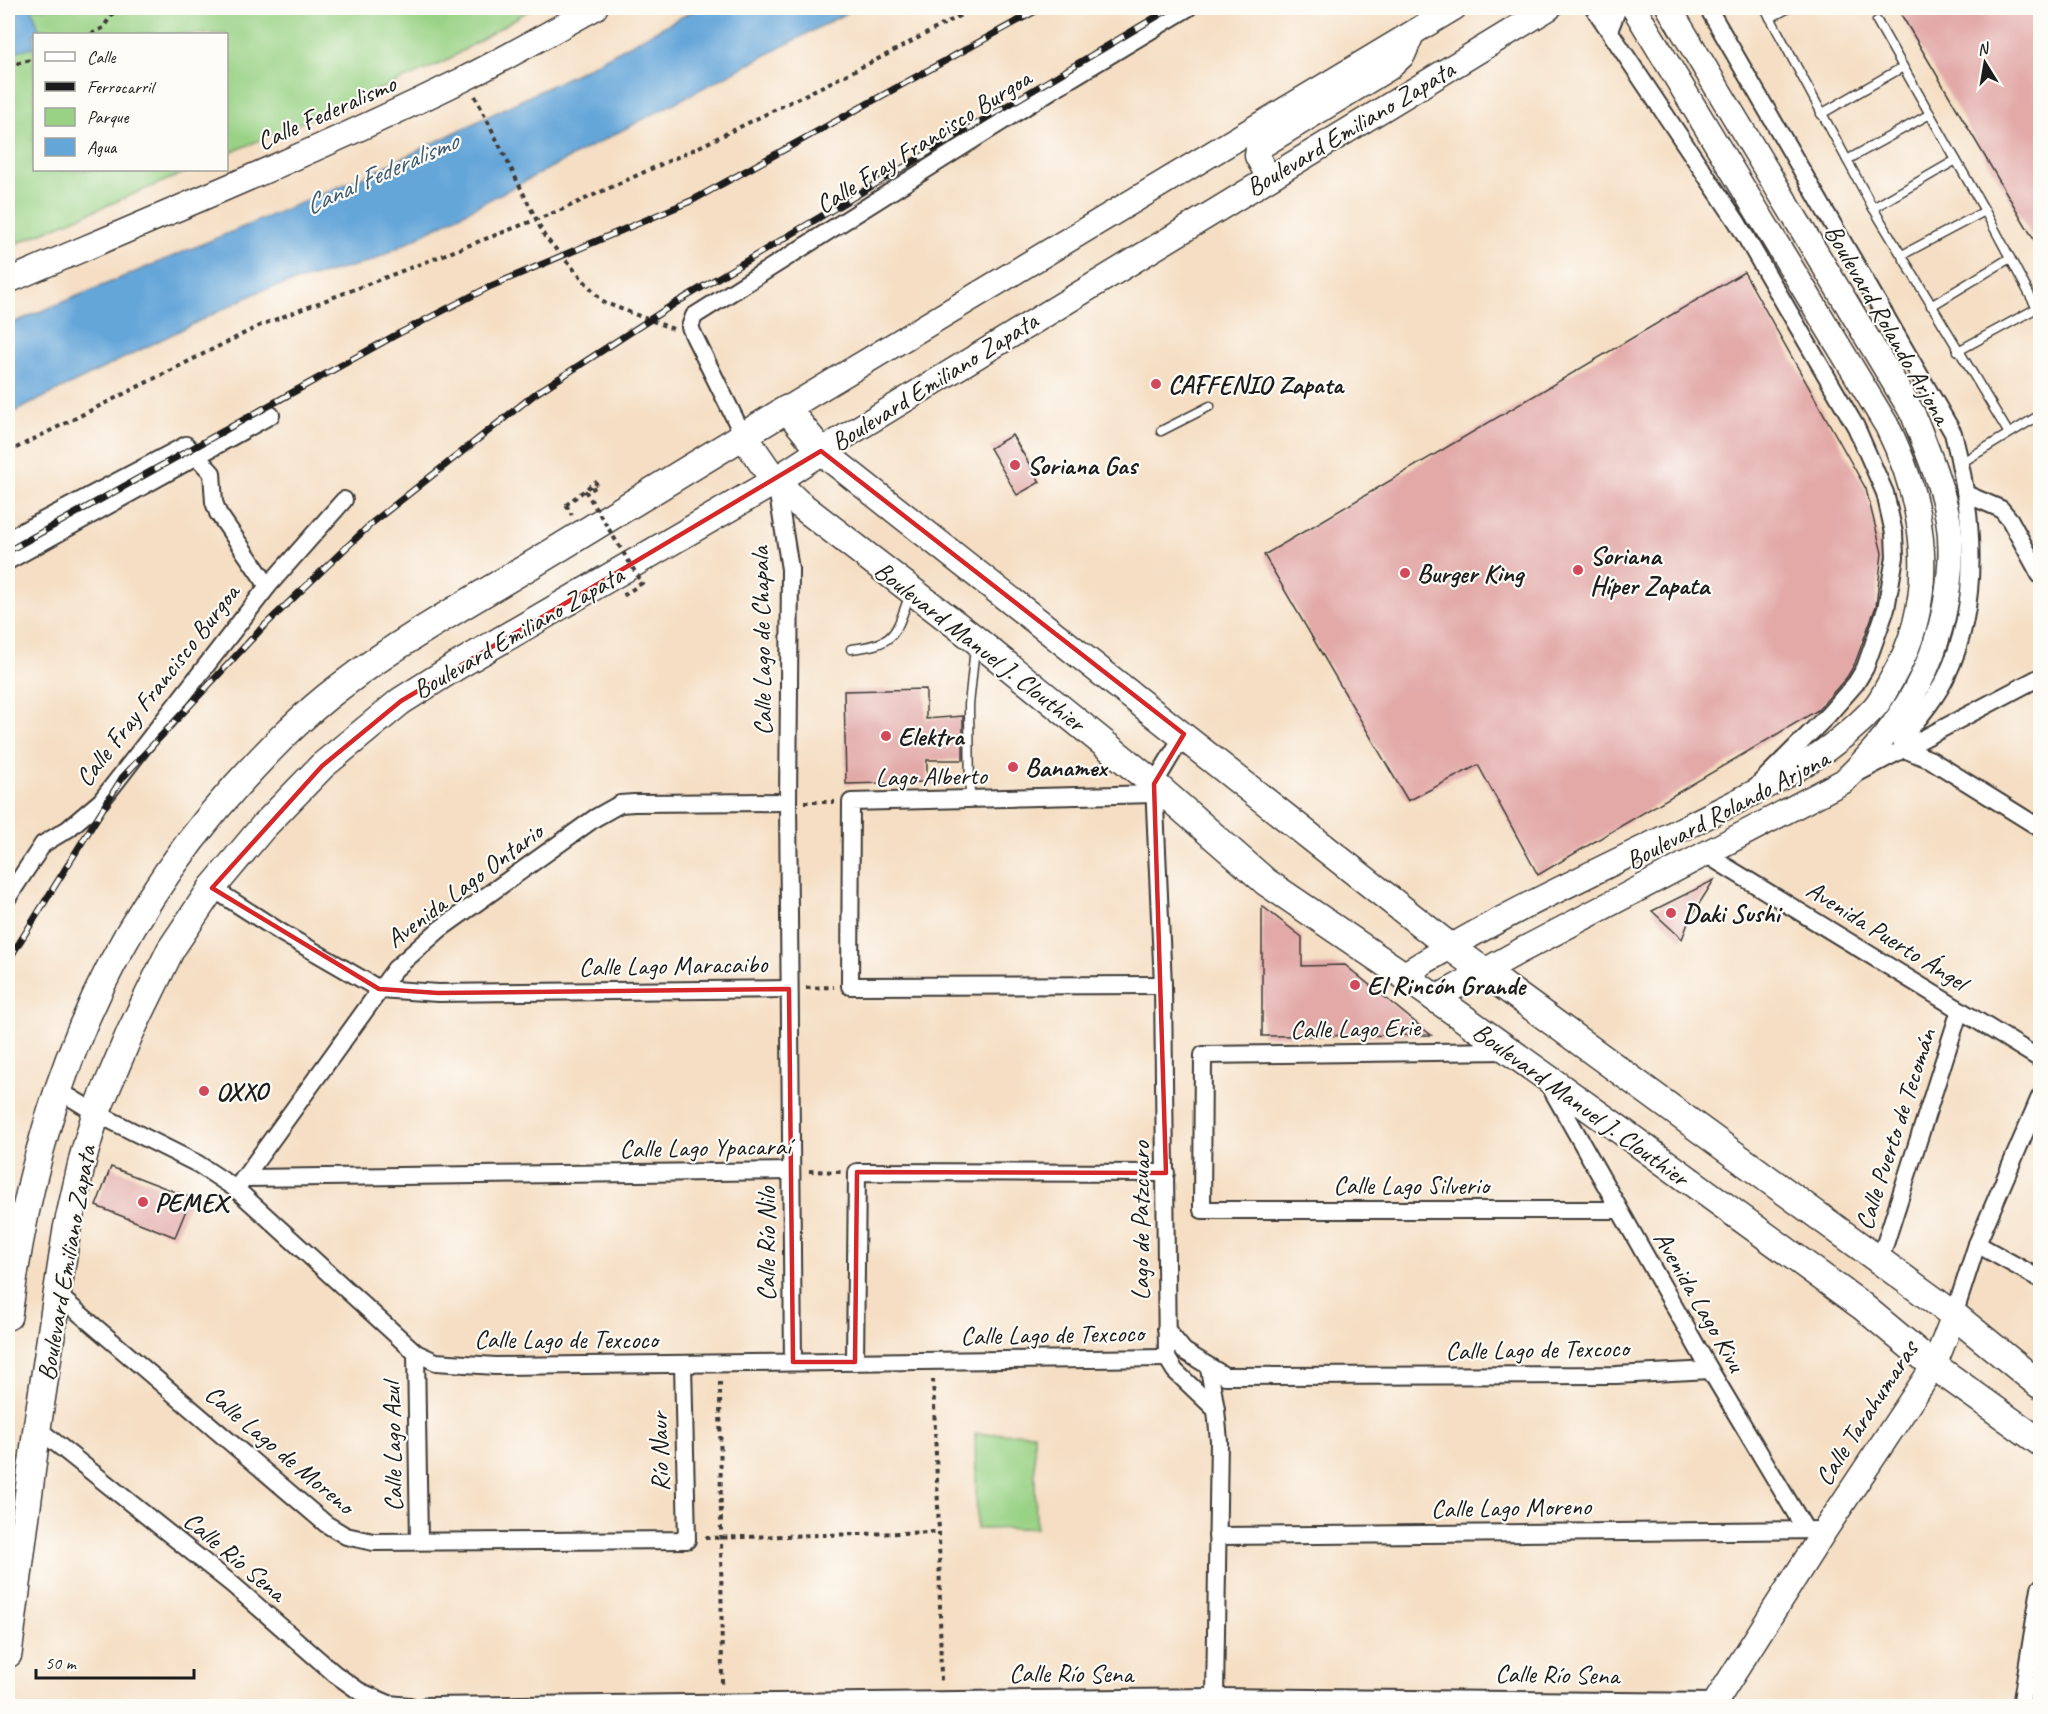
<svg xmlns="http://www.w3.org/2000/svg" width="2048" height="1714" viewBox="0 0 2048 1714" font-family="Caveat,sans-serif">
<rect width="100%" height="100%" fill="#fdfcf7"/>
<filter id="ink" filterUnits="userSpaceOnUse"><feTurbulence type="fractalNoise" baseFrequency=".0167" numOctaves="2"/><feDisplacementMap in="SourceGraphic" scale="12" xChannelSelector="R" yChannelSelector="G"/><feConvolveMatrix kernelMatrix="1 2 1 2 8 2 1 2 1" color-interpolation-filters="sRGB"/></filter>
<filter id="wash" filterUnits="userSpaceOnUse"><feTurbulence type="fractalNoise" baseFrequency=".008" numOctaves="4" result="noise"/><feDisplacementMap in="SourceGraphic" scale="24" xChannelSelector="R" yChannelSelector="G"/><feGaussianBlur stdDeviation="1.35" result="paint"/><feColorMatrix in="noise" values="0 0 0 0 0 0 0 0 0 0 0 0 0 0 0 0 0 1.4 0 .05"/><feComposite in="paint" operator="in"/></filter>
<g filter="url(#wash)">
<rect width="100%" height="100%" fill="#f5dec3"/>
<g fill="#99d285" stroke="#5a7750" stroke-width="1.5">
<path d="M8,8h525l-89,54 -217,92 -1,-120h-192v136h157l-183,77z"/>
<path d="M1034,1433l2,95 -59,1 -2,-95z"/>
</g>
<g fill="#65a6d9" stroke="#40617a" stroke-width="1.5">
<path d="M8,8h24l7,22 6,-1 2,5h-13v13l-17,4 -6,-8h-3z"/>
<path d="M698,8h158l-484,253 -112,30 -252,124v-90l362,-151 215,-105z"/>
</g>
<g id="blocks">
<g fill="#e2a9a7">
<path d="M1897,8h143v242l-135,-229z"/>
<path d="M1744,272l122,217 16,64 -6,53 -21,57 -8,14 -29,33 -280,165 -60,-110 -70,36 -144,-246z"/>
<path d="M1012,435l28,47 -23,13 -27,-47z"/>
<path d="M926,689v30l37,-3v44h-36v22l-81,2 -2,-93z"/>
<path d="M1714,880l-24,38 -8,21 -30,-28z"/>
<path d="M1262,906l40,31v29l43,-1 86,70 -169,1z"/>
<path d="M111,1167l80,31 -16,39 -79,-31z"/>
</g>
</g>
</g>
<g filter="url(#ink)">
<use href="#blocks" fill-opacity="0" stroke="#3d3935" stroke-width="1.5"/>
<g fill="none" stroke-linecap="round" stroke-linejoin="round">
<defs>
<g id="lane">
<path d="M1765,8l108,200 135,224"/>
<path d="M1770,18l19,-10"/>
<path d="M1877,21l108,190 55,103"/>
<path d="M1821,114l82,-47"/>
<path d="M1847,160l83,-46"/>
<path d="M1873,208l83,-48"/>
<path d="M1902,255l83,-44"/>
<path d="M1931,306l79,-48"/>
<path d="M1958,351l79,-43"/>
<path d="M1161,431l49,-25"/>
<path d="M1961,463l79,-48"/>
<path d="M851,649c46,-5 44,-15 59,-55"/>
<path d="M970,801l-1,-96 6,-58"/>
</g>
<g id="street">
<path d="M1594,8l143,214 119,205 29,66 9,40 1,24 -9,52 -21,59 -9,15 -28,32 -69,69"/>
<path d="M1708,8l245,425c20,78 29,169 -7,244 -11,23 -29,43 -45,63l3,9"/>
<path d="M1610,28l8,-20"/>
<path d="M743,435l-49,-99 -4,-9 4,-11 361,-228 133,-80"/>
<path d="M776,482l14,87 -2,233 5,560"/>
<path d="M1966,494l35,15 9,11 30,55"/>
<path d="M8,539l178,-94 26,28 2,29 4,11 50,73"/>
<path d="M8,561l263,-146"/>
<path d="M1184,734l-30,50 9,201 4,373 8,13 41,39 3,31 -4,256"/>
<path d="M1904,749l27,11 109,68"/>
<path d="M1858,773l182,-96"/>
<path d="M1155,794l-304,8 -1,184 313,-1"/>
<path d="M1707,855l333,204"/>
<path d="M212,888l70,45 97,56 59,4 351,-4"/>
<path d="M8,897l35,-53 25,-15 33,-28 167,-215 76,-86"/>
<path d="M1508,1051l-305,4 -1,155h417"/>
<path d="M1548,1083l162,287 95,159"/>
<path d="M58,1090l38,23 102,51 38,25 180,164 20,9 59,4 672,-8"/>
<path d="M244,1178l547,-7"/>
<path d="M236,1189l159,-220 45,-40 155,-111 25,-14 14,-1 154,-1"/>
<path d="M1977,1244l63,35"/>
<path d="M1879,1263l81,-253"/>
<path d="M59,1296l267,228 20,12 27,6 314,-2 -4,-176"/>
<path d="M1954,1315l23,-71 63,-147"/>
<path d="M1166,1329l18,22 41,25 391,-1 94,-5"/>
<path d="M416,1353l3,188"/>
<path d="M855,1362l2,-190 309,1"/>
<path d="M1209,1368l7,42"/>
<path d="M37,1428l196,157 102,89 24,17 30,13 21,2"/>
<path d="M1217,1536l608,-6"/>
<path d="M426,1706l789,-9 501,5 7,4"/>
<path d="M2021,1706l19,-118"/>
</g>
<g id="secondary">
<path d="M1269,178l-12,-22 1,-8 131,-80 14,-13 9,-21"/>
<path d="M8,281c152,-65 305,-128 454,-201 45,-22 89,-48 133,-72"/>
<path d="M787,409l667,-401"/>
<path d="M821,451l728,-443"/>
<path d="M1403,975c91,-57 189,-101 285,-149 65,-33 136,-64 186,-118 8,-9 13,-21 19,-31 46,-80 33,-172 -6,-251l-253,-418"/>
<path d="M1434,999l88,-49 322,-169c56,-54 95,-116 104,-194 3,-23 4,-45 0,-68 -7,-37 -22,-71 -35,-105l-244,-406"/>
<path d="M1713,1706l112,-176 109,-164 20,-51"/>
</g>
<g id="primary">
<path d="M743,435l32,46 23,22 178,137 178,144 112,98 137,93 213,152 246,179 72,60 106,76"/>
<path d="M8,1316c26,-204 90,-376 228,-530 33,-36 66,-71 105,-100 60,-46 127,-83 192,-122 85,-52 169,-103 254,-155l34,42 628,495 505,369 86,70"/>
<path d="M8,1654l29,-226 30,-199 16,-71 13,-45 34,-80 41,-84 41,-61 51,-61 59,-61 79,-65 54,-34 320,-186 46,-30"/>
</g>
</defs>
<use href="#lane" stroke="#3d3935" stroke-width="11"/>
<use href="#street" stroke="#3d3935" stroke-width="20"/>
<use href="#secondary" stroke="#3d3935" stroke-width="27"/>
<use href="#primary" stroke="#3d3935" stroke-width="30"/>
<g stroke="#3d3935" stroke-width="4" stroke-dasharray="4.5 4.5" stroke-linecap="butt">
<path d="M91,34l12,-6 13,-20"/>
<path d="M8,66l26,-7"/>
<path d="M475,96l70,141 58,65 70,27"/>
<path d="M8,452l253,-127 300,-115 134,-61 195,-96 84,-45"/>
<path d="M566,505l6,10"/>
<path d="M804,802h31"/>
<path d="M806,988l28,-1"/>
<path d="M809,1171l32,1"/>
<path d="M933,1379l6,153 2,152"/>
<path d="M720,1382l2,304"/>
<path d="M705,1538l234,-6"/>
</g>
<use href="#lane" stroke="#fff" stroke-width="8"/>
<use href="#street" stroke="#fff" stroke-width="16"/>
<use href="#secondary" stroke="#fff" stroke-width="24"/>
<use href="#primary" stroke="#fff" stroke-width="27"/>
<defs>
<g id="rail">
<path d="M8,551l386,-215 97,-50 202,-86 348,-192"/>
<path d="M8,961l114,-183 140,-150 110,-105 163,-129 139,-90 497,-296"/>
</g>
</defs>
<use href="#rail" stroke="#1c1c1c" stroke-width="7"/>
<use href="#rail" stroke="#fdfcf7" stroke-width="4.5" stroke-dasharray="14" stroke-linecap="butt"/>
<path stroke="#3d3935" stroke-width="4" stroke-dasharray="4.5 4.5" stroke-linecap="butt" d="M566,505l29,-23 3,4 -12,6 56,91 -22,15"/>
</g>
</g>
<path fill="none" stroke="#d62828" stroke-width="4.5" stroke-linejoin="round" d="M821,451l363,283 -30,50 12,389 -309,-1 -2,190h-62l-4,-373 -351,4 -59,-4 -167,-101 110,-122 79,-65z"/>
<g fill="#d1495b" stroke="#fdfcf7" stroke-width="2">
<circle cx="1156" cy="384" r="6"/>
<circle cx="1015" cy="465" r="6"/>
<circle cx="1578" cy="570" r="6"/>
<circle cx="1405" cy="573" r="6"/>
<circle cx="886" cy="736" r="6"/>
<circle cx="1013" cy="767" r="6"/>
<circle cx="1671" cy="913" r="6"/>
<circle cx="1355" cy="985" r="6"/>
<circle cx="204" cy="1091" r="6"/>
<circle cx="143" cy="1202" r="6"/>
</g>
<g text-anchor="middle" stroke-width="4.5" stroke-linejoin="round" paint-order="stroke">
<g font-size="26" fill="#1c1c1c" stroke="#fdfcf7">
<text transform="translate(326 112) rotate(-24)" y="9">Calle Federalismo</text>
<text transform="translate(1350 128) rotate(-31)" y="9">Boulevard Emiliano Zapata</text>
<text transform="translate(923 141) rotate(-32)" y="9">Calle Fray Francisco Burgoa</text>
<text transform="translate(1888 324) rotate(60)" y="9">Boulevard Rolando Arjona</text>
<text transform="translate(934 381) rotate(-32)" y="9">Boulevard Emiliano Zapata</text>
<text transform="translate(518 632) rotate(-30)" y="9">Boulevard Emiliano Zapata</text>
<text transform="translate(761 641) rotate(-91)" y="9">Calle Lago de Chapala</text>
<text transform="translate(980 646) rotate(38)" y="9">Boulevard Manuel J. Clouthier</text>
<text transform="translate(157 685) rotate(-52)" y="9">Calle Fray Francisco Burgoa</text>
<text transform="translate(931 776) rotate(-1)" y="9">Lago Alberto</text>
<text transform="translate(1727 809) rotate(-28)" y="9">Boulevard Rolando Arjona</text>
<text transform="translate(464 885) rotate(-37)" y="9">Avenida Lago Ontario</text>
<text transform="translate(1887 935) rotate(32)" y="9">Avenida Puerto Ángel</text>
<text transform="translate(673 965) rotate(-1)" y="9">Calle Lago Maracaibo</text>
<text transform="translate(1355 1028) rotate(-1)" y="9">Calle Lago Erie</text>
<text transform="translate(1581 1104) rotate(36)" y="9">Boulevard Manuel J. Clouthier</text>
<text transform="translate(1895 1129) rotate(-72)" y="9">Calle Puerto de Tecomán</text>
<text transform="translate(705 1147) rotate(-1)" y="9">Calle Lago Ypacaraí</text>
<text x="1411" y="1194">Calle Lago Silverio</text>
<text transform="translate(1140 1221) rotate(-90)" y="9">Lago de Patzcuaro</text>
<text transform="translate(766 1244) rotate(-90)" y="9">Calle Río Nilo</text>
<text transform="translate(66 1263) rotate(-80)" y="9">Boulevard Emiliano Zapata</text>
<text transform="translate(1700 1301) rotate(60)" y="9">Avenida Lago Kivu</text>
<text transform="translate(1052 1334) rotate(-1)" y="9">Calle Lago de Texcoco</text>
<text x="566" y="1348">Calle Lago de Texcoco</text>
<text transform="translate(1537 1349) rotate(-1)" y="9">Calle Lago de Texcoco</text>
<text transform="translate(1866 1413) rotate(-57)" y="9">Calle Tarahumaras</text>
<text transform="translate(392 1447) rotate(-91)" y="9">Calle Lago Azul</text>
<text transform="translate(280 1449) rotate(40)" y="9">Calle Lago de Moreno</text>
<text transform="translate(659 1452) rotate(-91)" y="9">Río Naur</text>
<text transform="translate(1511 1507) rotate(-1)" y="9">Calle Lago Moreno</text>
<text transform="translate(235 1556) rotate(40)" y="9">Calle Río Sena</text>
<text x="1071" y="1682">Calle Río Sena</text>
<text transform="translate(1557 1674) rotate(1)" y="9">Calle Río Sena</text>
</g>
<g font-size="26" font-weight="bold" fill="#1c1c1c" stroke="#fdfcf7" text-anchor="start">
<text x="1168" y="393">CAFFENIO Zapata</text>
<text x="1027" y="474">Soriana Gas</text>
<text x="1590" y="564">Soriana<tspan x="1590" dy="30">Híper Zapata</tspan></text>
<text x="1417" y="582">Burger King</text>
<text x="898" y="745">Elektra</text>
<text x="1025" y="776">Banamex</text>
<text x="1683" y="922">Daki Sushi</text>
<text x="1367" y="994">El Rincón Grande</text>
<text x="216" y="1100">OXXO</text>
<text x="155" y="1211">PEMEX</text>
</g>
<g font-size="27" font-style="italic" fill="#3d5a71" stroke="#fdfcf7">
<text transform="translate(381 173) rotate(-24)" y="9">Canal Federalismo</text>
</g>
</g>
<rect width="2048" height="1714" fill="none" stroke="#fdfcf7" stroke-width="30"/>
<rect x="33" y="33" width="195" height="138" fill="#fdfcf7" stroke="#a3a29f" stroke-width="1.5"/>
<rect x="45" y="52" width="30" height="9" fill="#ffffff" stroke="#a3a29f" stroke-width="1.5"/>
<text x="87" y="63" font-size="18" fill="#1c1c1c">Calle</text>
<rect x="45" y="82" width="30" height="9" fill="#1c1c1c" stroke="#a3a29f" stroke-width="1.5"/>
<text x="87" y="93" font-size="18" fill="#1c1c1c">Ferrocarril</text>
<rect x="45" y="108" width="30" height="18" fill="#99d285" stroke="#a3a29f" stroke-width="1.5"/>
<text x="87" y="123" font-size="18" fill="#1c1c1c">Parque</text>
<rect x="45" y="138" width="30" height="18" fill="#65a6d9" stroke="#a3a29f" stroke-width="1.5"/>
<text x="87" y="153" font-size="18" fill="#1c1c1c">Agua</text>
<g transform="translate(1985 63) rotate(349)" stroke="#fdfcf7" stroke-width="4.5" paint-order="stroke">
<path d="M0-4.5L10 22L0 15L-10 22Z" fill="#1c1c1c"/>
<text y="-9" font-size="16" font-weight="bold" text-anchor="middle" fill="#1c1c1c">N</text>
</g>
<path d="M36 1669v9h158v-9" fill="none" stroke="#1c1c1c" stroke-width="3"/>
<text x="45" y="1669" font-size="18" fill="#1c1c1c" stroke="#fdfcf7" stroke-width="4.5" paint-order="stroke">50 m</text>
</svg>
